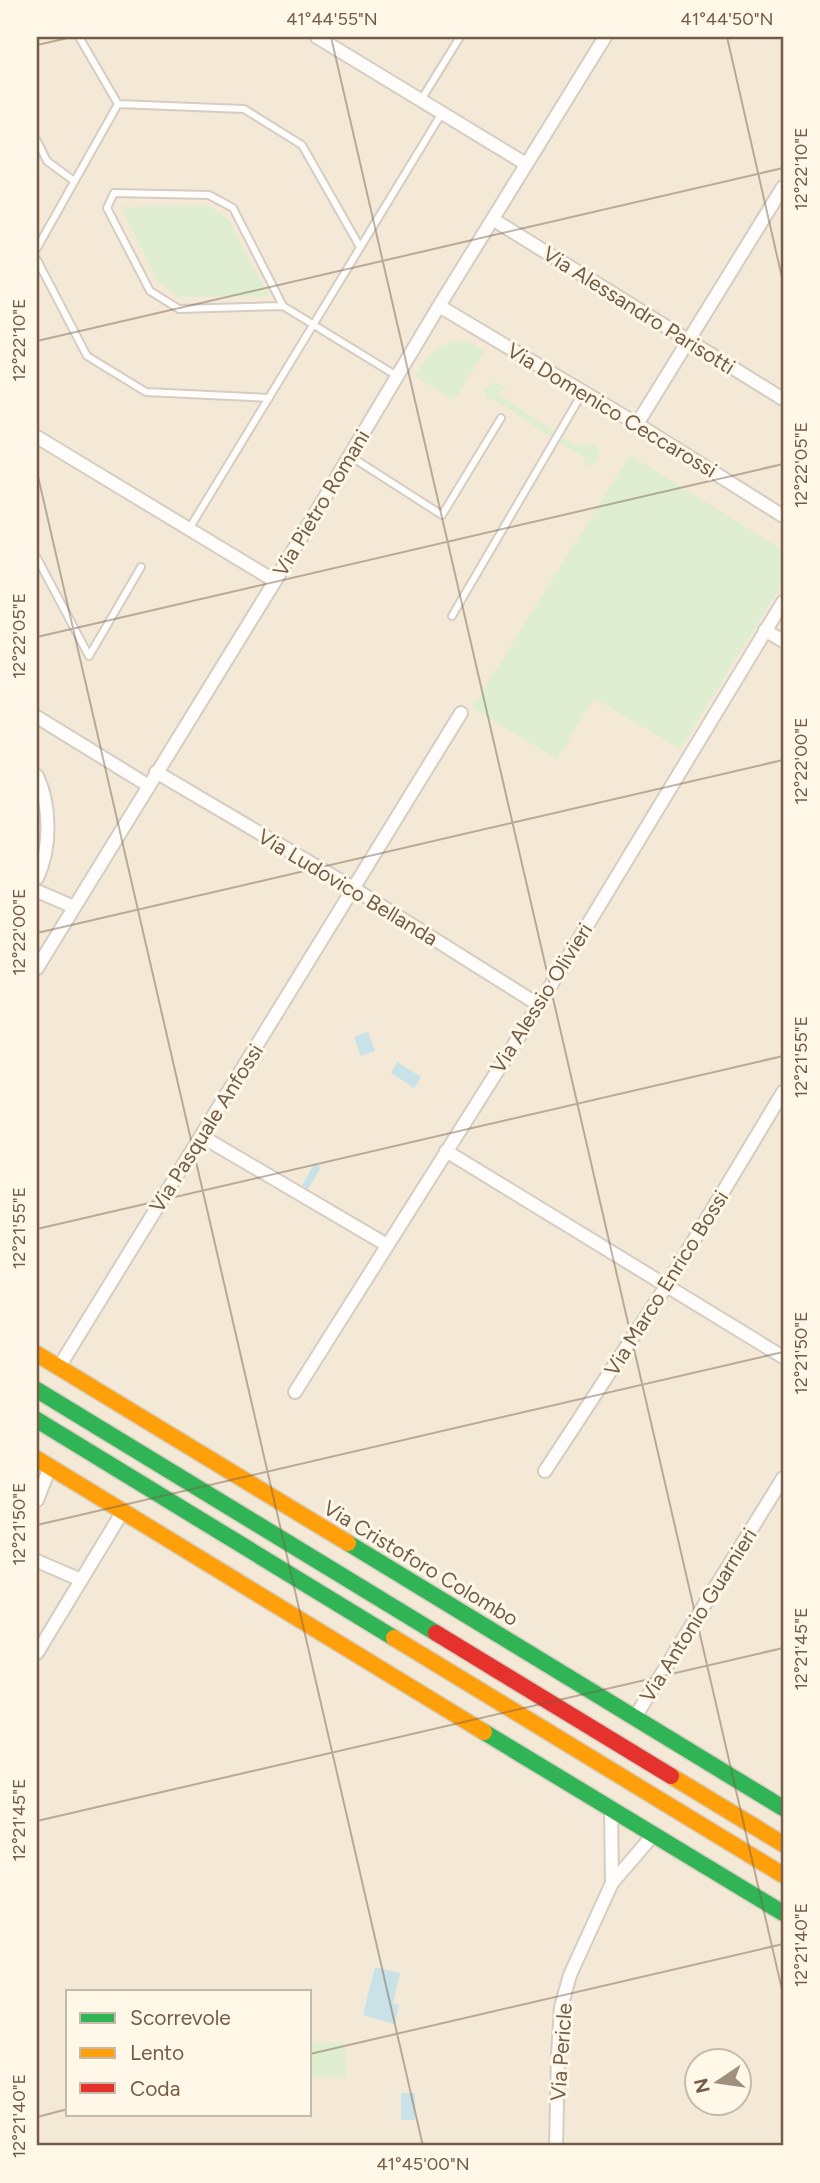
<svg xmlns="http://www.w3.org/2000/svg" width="820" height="2183" font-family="Figtree,sans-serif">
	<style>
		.residential { fill: #f3e9d6; fill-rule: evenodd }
		.green { fill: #dfeed1 }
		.water { fill: #c8e2e7 }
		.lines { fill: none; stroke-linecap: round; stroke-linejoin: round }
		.lane-casing { stroke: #d6cdc2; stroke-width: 10 }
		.street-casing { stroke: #d6cdc2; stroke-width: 16 }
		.fast-casing { stroke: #d7cfc3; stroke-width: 19 }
		.slow-casing { stroke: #d7cfc3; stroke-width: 19 }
		.jam-casing { stroke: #d7cfc3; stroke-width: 19 }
		.lane { stroke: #fefdfb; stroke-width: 6 }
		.street { stroke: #fefdfb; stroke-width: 12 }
		.fast { stroke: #30b455; stroke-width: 16 }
		.slow { stroke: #ff9f0a; stroke-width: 16 }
		.jam { stroke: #e5322d; stroke-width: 16 }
		.ticks { fill: none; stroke: #755c47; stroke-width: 2; stroke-opacity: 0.45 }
		.labels { text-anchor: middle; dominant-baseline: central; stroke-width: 6; stroke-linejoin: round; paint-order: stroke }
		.street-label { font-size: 21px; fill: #755c47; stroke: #fff8e8 }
		.neatline { fill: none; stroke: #755c47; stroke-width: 2.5 }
		.ticks-label { font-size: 18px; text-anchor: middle; fill: #755c47 }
	</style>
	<rect width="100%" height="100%" fill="#f7f2e6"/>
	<!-- residential -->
	<path class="residential" d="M37,37H783V2146H37ZM68,1992H310V2115H68ZM698,2060H740V2102H698Z"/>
	<!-- green -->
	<path class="green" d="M208,205L228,219L269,296L177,297L157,280L121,207Z
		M460,340L472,343L485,351L454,401L415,376C427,356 436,344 460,340Z
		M495,382L508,389L496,393L577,446L595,444L600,451L597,462L587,466L583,464L586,459L491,398L488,402L485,389Z
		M630,455L783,550V583L680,749L594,698L557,759L472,708Z
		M345,2042L346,2077L310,2078V2043Z"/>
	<!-- water -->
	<path class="water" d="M368,1032L375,1051L361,1056L354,1037Z
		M397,1062L421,1077L414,1088L391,1073Z
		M315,1163L321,1167L308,1189L302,1185Z
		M375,1967L400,1973L393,2003L399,2005L395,2024L363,2015Z
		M401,2093H415V2120H401Z"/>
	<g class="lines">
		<defs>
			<path id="lane" d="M79,37L118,104
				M421,100L460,37
				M37,141L47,161L74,181
				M37,248L118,104L244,109L302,145L360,247
				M37,260L87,356L146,392L269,398
				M283,306L179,309L150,291L107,208L114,193L209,195L233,208L283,306L397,376
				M350,456L442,515L501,418
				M189,529L442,113
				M37,558L89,656L141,567
				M452,616L583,392"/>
			<path id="street" d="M317,37L526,164
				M494,220L783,399
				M439,306L637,424L783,516
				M637,424L783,187
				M37,437L275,581
				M765,630L783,641
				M37,717L149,786
				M156,772L353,888L539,1005
				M37,776C51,805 51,849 37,878
				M37,891L74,907
				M37,968L275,581L439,306L605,37
				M201,1136L387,1245
				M446,1151L783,1357
				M59,1367L461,713
				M295,1392L539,1005L783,602
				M545,1471L667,1285L783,1092
				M37,1500L50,1467
				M37,1561L81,1580
				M37,1653L123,1511
				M635,1717L783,1478
				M611,1810L612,1883
				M556,2146L558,2055L561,2007L570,1975L612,1883L654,1834"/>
			<path id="fast" d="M37,1390L436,1633
				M37,1420L394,1638
				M348,1543L783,1808
				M484,1732L783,1913"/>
			<path id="slow" d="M37,1354L348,1543
				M37,1459L484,1732
				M394,1638L783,1875
				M671,1776L783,1844"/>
			<path id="jam" d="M436,1633L671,1776"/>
		</defs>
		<!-- lane casing -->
		<use href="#lane" class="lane-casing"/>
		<!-- street casing -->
		<use href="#street" class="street-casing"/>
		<!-- fast casing -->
		<use href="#fast" class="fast-casing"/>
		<!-- slow casing -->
		<use href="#slow" class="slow-casing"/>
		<!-- jam casing -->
		<use href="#jam" class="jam-casing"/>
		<!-- lane -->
		<use href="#lane" class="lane"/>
		<!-- street -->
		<use href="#street" class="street"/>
		<!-- fast -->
		<use href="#fast" class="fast"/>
		<!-- slow -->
		<use href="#slow" class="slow"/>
		<!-- jam -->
		<use href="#jam" class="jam"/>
	</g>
	<!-- ticks -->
	<path class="ticks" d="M331,37L783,1994M727,37L783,282M37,45L72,37M37,341L783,168M37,472L423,2146M37,637L783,464M37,933L783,760M37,1229L783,1056M37,1525L783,1352M37,1821L783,1648M310,2054L783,1944M37,2117L68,2109"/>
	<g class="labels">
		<!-- street labels -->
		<g class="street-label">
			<text transform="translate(639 310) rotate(32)">Via Alessandro Parisotti</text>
			<text transform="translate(612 410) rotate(31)">Via Domenico Ceccarossi</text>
			<text transform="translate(321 503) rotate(-59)">Via Pietro Romani</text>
			<text transform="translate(348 887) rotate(31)">Via Ludovico Bellanda</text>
			<text transform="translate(541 998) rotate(-58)">Via Alessio Olivieri</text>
			<text transform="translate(206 1128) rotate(-58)">Via Pasquale Anfossi</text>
			<text transform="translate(666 1283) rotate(-58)">Via Marco Enrico Bossi</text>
			<text transform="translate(421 1563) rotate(31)">Via Cristoforo Colombo</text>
			<text transform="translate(698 1615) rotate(-58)">Via Antonio Guarnieri</text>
			<text transform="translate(561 2052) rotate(-86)">Via Pericle</text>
		</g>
	</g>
	<!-- border -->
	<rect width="820" height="2183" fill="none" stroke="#fff8e8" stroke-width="77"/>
	<!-- legend -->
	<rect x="66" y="1990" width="245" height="126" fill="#fff8e8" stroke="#c8baa8" stroke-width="2"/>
	<rect x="80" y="2013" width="35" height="10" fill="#30b455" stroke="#c8baa8" stroke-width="2"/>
	<text x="130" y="2025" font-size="21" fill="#755c47">Scorrevole</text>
	<rect x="80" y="2048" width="35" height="10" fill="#ff9f0a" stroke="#c8baa8" stroke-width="2"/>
	<text x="130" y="2060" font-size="21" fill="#755c47">Lento</text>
	<rect x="80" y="2083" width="35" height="10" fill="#e5322d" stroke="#c8baa8" stroke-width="2"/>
	<text x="130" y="2096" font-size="21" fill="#755c47">Coda</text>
	<!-- north arrow -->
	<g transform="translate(718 2082) rotate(257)"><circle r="33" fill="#fff8e8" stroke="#c8baa8" stroke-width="2"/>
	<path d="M0-5L12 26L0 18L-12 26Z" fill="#a2907f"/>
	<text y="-10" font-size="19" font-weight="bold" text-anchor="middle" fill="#755c47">N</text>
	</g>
	<rect x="38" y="38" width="744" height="2106" class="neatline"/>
	<g class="ticks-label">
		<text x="332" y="25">41°44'55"N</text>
		<text x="727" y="25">41°44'50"N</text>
		<text transform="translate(801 169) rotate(-90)" y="6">12°22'10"E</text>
		<text transform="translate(19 340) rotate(-90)" y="6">12°22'10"E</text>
		<text transform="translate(801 465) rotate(-90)" y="6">12°22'05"E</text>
		<text transform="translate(19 636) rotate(-90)" y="6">12°22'05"E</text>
		<text transform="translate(801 761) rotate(-90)" y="6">12°22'00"E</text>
		<text transform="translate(19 932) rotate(-90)" y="6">12°22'00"E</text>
		<text transform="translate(801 1057) rotate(-90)" y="6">12°21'55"E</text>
		<text transform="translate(19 1228) rotate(-90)" y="6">12°21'55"E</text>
		<text transform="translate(801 1353) rotate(-90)" y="6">12°21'50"E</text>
		<text transform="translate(19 1524) rotate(-90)" y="6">12°21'50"E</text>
		<text transform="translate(801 1649) rotate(-90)" y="6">12°21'45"E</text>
		<text transform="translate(19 1820) rotate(-90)" y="6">12°21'45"E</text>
		<text transform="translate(801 1945) rotate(-90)" y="6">12°21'40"E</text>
		<text transform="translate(19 2116) rotate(-90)" y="6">12°21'40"E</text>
		<text x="423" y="2170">41°45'00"N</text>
	</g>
</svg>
